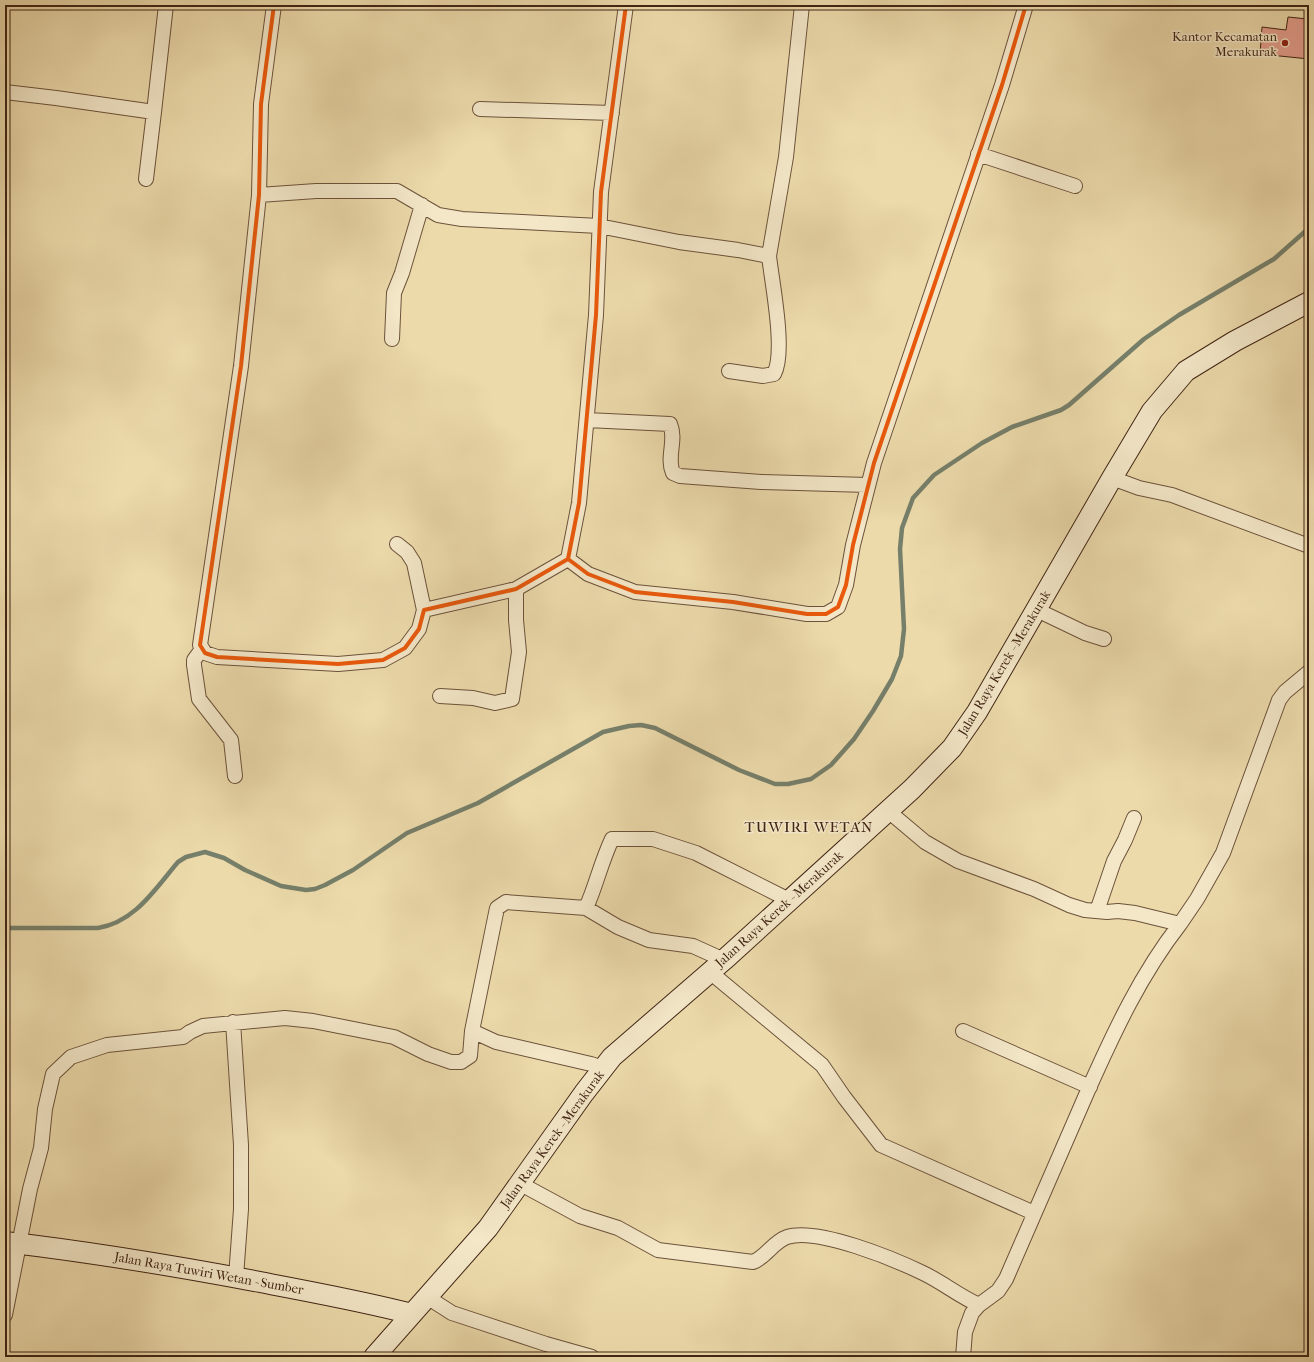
<svg xmlns="http://www.w3.org/2000/svg" width="1314" height="1362" font-family="'IM FELL French Canon',serif">
	<style>
		.lines { fill: none; stroke-linecap: round; stroke-linejoin: round }
		.stream { stroke: #767f6a; stroke-width: 4.5 }
		.building { fill: #e49f8e; stroke: #412514 }
		.street-casing { stroke: #6c523a; stroke-width: 16 }
		.secondary-casing { stroke: #412514; stroke-width: 22 }
		.street { stroke: #f3e7c8; stroke-width: 14 }
		.secondary { stroke: #f3e7c8; stroke-width: 20 }
		.cycleway-casing { stroke: #f3e7c8; stroke-width: 6 }
		.cycleway { stroke: #e8590c; stroke-width: 4 }
		.poi-dot { fill: #8f2418; stroke: #f3e7c8; stroke-width: 1.5 }
		.labels { text-anchor: middle; dominant-baseline: central; stroke-width: 3; stroke-linejoin: round; paint-order: stroke }
		.poi-label { font-size: 13px; fill: #412514; stroke: #f3e7c8; text-anchor: end }
		.street-label { font-size: 13px; fill: #412514; stroke: #f3e7c8 }
		.quarter-label { font-size: 15px; letter-spacing: 1px; fill: #412514; stroke: #f3e7c8 }
	</style>
	<rect width="100%" height="100%" fill="#ecdaab"/>
	<filter id="stains"><feTurbulence type="fractalNoise" baseFrequency=".005" numOctaves="4"/><feColorMatrix values="0 0 0 0 .2 0 0 0 0 .09 0 0 0 0 .02 0 0 0 .5 -.17"/></filter>
	<radialGradient id="worn" r=".72"><stop offset=".6" stop-color="#630" stop-opacity="0"/><stop offset="1" stop-color="#630" stop-opacity=".3"/></radialGradient>
	<g class="lines">
		<!-- stream -->
		<path class="stream" d="M5,928H98C135,922 155,889 178,862L186,857L205,852L224,858L245,870L281,886L306,890L315,889L325,885L353,870L407,833L478,803L603,732L629,726L641,725L655,728L739,770L775,784H788L811,779L831,765L854,739L873,711L892,679L901,656L904,629L900,549L902,528L913,498L934,475L982,443L1012,427L1061,410L1069,405L1144,339L1179,315L1274,259L1309,228"/>
	</g>
	<!-- building -->
	<path class="building" d="M1288,17L1308,19L1307,32H1309V59L1260,54L1262,27L1286,30Z"/>
	<g class="lines">
		<defs>
			<path id="street" d="M274,5L261,104L259,195L241,366L200,645L205,653L217,657L338,664L383,660L405,648L419,629L424,610L516,589L568,559L579,503L596,315L601,192L626,5
				M5,92L56,98L154,112L166,5
				M480,109L612,113
				M978,154L1075,186
				M146,179L154,112
				M259,195L316,191H397L438,215L462,219L599,226L679,242L738,250L769,256L786,157L802,5
				M392,339L394,293L402,273L422,205
				M729,371L763,376L774,374C786,352 772,283 769,256
				M587,420L670,424C677,440 666,457 673,473L680,476L761,482L868,485
				M1112,478L1139,488L1172,495L1309,546
				M397,544L407,552L414,563L424,610
				M568,559L588,574L635,592L733,602L807,614H826L838,607L846,585L853,545L874,463L1002,85L1026,5
				M1037,610L1085,633L1104,639
				M202,649L194,660V665L199,699L231,740L235,776
				M440,696L473,698L495,703L512,699L519,652L516,620V589
				M887,810L925,842L958,861L1034,889L1069,905L1085,910L1107,912L1118,911L1135,913L1180,924L1197,899L1223,853L1279,700L1285,692L1309,672
				M586,908C596,886 601,862 612,839H653L696,853L789,900
				M1097,911L1114,861L1125,840L1134,818
				M710,972L822,1065L844,1097L881,1145L1034,1213
				M233,1022L241,1145V1209L236,1277
				M472,1031L497,908L506,902L586,908L618,927L649,940L693,946L724,960
				M963,1031L1090,1087
				M519,1183L580,1216L618,1228L658,1250L753,1262C766,1257 773,1242 787,1237C817,1227 894,1259 923,1273C942,1282 959,1296 979,1305
				M427,1297L452,1313L546,1344L592,1357
				M5,1315L30,1189L41,1148L45,1109L53,1074L71,1057L107,1045L183,1037L190,1032L203,1026L285,1018L313,1021L394,1037L428,1054L451,1062H461L470,1056L472,1031L496,1042L591,1064L603,1068
				M963,1357L965,1332L972,1313L979,1305L998,1291L1006,1279C1034,1215 1061,1151 1089,1088C1115,1030 1141,974 1180,924"/>
			<path id="secondary" d="M5,1242C91,1252 175,1266 260,1282C311,1292 362,1301 412,1314
				M374,1357L488,1228L584,1093L612,1057L724,960L912,789L952,748L977,712L1112,478L1152,411L1186,371L1235,341L1309,302"/>
		</defs>
		<!-- street casing -->
		<use href="#street" class="street-casing"/>
		<!-- secondary casing -->
		<use href="#secondary" class="secondary-casing"/>
		<!-- street -->
		<use href="#street" class="street"/>
		<!-- secondary -->
		<use href="#secondary" class="secondary"/>
		<defs>
			<path id="cycleway" d="M274,5L261,104L259,195L241,366L200,645L205,653L217,657L338,664L383,660L405,648L419,629L424,610L516,589L568,559L579,503L596,315L601,192L626,5
				M568,559L588,574L635,592L733,602L807,614H826L838,607L846,585L853,545L874,463L1002,85L1026,5"/>
		</defs>
		<!-- cycleway casing -->
		<use href="#cycleway" class="cycleway-casing"/>
		<!-- cycleway -->
		<use href="#cycleway" class="cycleway"/>
	</g>
	<!-- markers -->
	<circle class="poi-dot" cx="1285" cy="43" r="4"/>
	<g class="labels">
		<!-- poi labels -->
		<g class="poi-label">
			<text x="1277" y="36">Kantor Kecamatan<tspan x="1277" dy="15">Merakurak</tspan></text>
		</g>
		<!-- street labels -->
		<g class="street-label">
			<text transform="translate(1004 663) rotate(-59)">Jalan Raya Kerek - Merakurak</text>
			<text transform="translate(779 909) rotate(-42)">Jalan Raya Kerek - Merakurak</text>
			<text transform="translate(552 1139) rotate(-54)">Jalan Raya Kerek - Merakurak</text>
			<text transform="translate(209 1273) rotate(10)">Jalan Raya Tuwiri Wetan - Sumber</text>
		</g>
		<!-- quarter labels -->
		<g class="quarter-label">
			<text x="809" y="827">TUWIRI WETAN</text>
		</g>
	</g>
	<!-- margin -->
	<rect width="1314" height="1362" fill="none" stroke="#ecdaab" stroke-width="20"/>
	<rect x="6" y="6" width="1302" height="1350" fill="none" stroke="#412514" stroke-width="2"/>
	<rect x="10" y="10" width="1294" height="1342" fill="none" stroke="#412514"/>
	<rect width="100%" height="100%" filter="url(#stains)"/>
	<rect width="100%" height="100%" fill="url(#worn)"/>
</svg>
